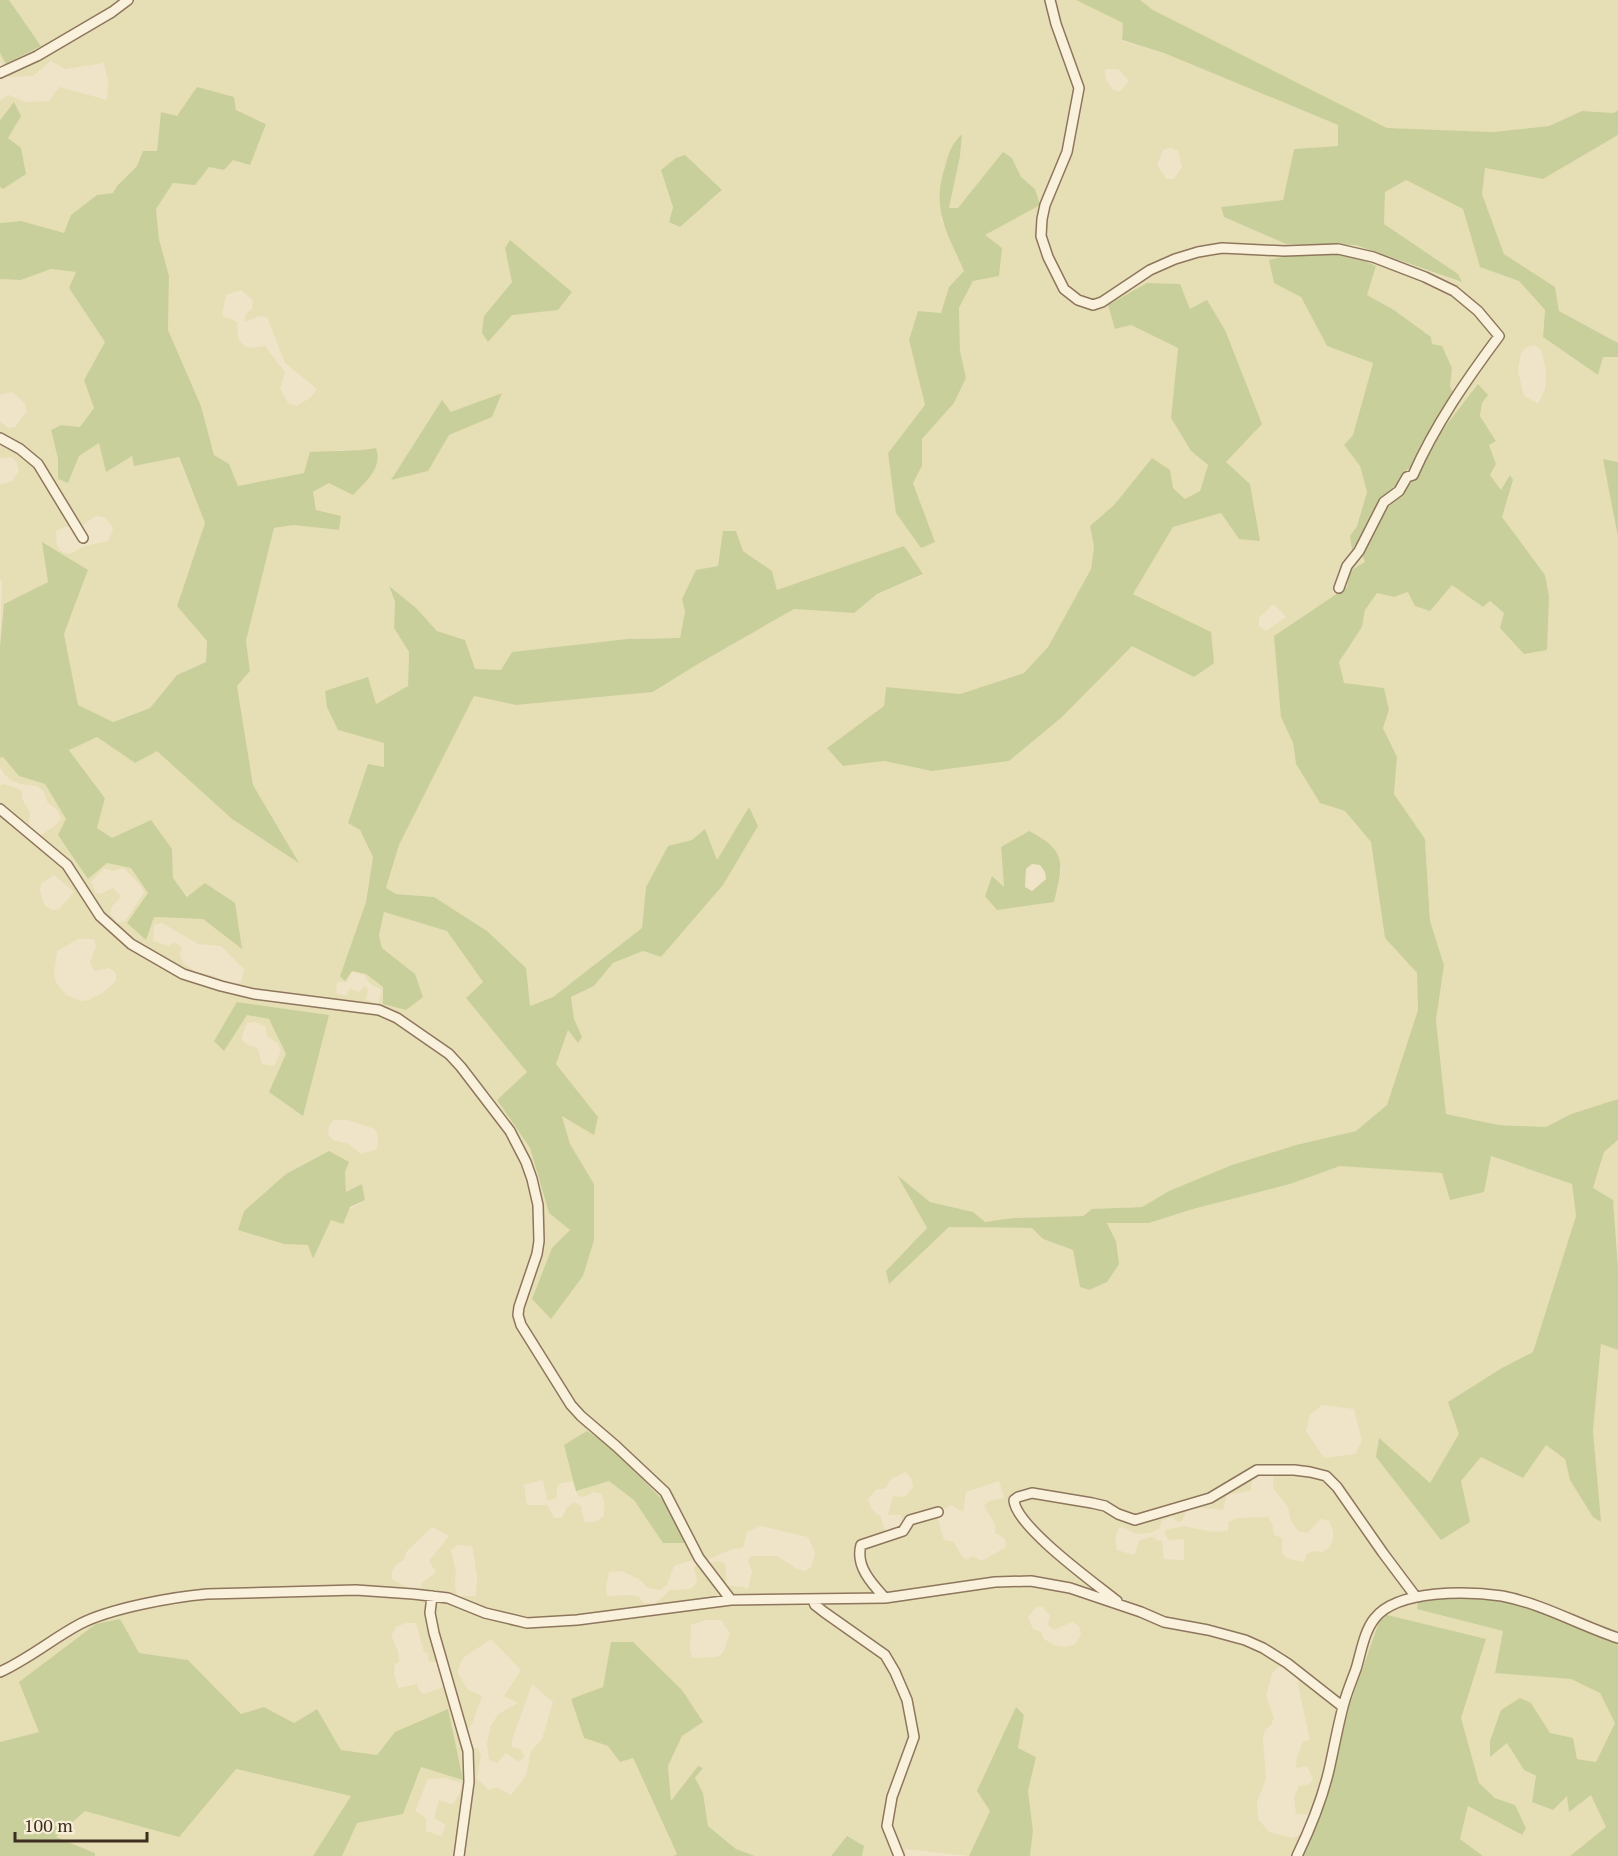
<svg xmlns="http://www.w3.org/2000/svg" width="1618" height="1856" font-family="'PT Serif',serif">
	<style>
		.farmland { fill: #e6deb5; fill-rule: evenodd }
		.green { fill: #c9cf9b; fill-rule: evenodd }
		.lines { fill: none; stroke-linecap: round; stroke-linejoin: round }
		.minor-casing { stroke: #8d765c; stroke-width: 12 }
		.minor { stroke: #faf1dc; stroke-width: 9 }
	</style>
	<rect width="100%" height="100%" fill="#f0e4c8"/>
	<!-- farmland -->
	<path class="farmland" d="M9,0H1076L1123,23L1122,41L1164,53L1338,125V146L1294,149L1283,200L1222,207L1224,217L1286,244H1356L1461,282L1457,274L1384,224L1385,192L1406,180L1463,209L1480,266L1519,281L1545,310L1543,337L1598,375L1603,357H1618V462L1604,459L1618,537V1099L1571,1114L1546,1127L1499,1125L1446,1114L1436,1020L1444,965L1430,921L1425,839L1394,794L1397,757L1383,728L1389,710L1343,683L1339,662L1362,627L1365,610L1377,593L1394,597L1408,592L1452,584L1483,607L1489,601L1504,613L1549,596L1545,575L1502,517L1513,480L1501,491L1490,475L1496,464L1489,445L1496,440L1480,416L1482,403L1478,385L1366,562L1347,587L1332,599L1281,717L1293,743L1296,764L1320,803L1345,811L1371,842L1385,938L1417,973L1418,1010L1387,1105L1356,1131L1296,1145L1169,1191L1142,1207L1092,1209L1083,1216L1013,1218L985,1223L972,1212L930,1202L898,1177L927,1228L886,1271L889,1283L949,1227L1032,1228L1043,1239L1073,1250L1080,1287L1116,1241L1107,1223H1149L1193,1209L1290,1184L1340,1165L1443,1173L1450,1199L1490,1156L1573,1184L1576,1216L1533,1352L1502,1368L1430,1484L1441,1540L1461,1481L1481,1457L1546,1445L1565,1459L1571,1480L1600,1521L1593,1431L1601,1344L1618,1350V1641L1586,1632L1537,1610L1417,1608L1503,1631L1495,1672L1571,1679L1600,1693L1616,1723L1596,1762L1577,1759L1550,1733L1531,1703L1491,1756L1507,1743L1524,1770L1568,1795L1569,1811L1591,1794L1606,1827L1570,1856H1483L1460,1839L1468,1806L1521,1835L1526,1828L1515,1805L1495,1798L1479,1783L1460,1718L1486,1639L1379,1622L1350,1704L1323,1809L1301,1856H1030L1033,1831L1028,1791L1036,1757L1018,1748L1024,1715L990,1811L969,1856L905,1849L906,1856H862L863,1846L847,1837L831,1856H755L736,1849L708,1826L703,1793L695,1778L702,1769L698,1767L671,1802L668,1766L682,1736V1690L633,1642H611L603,1687L571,1700L584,1738L608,1746L620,1762L632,1757L677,1854L674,1856H342L356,1823L403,1814L421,1767L463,1779L395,1732L377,1755L341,1750L317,1709L294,1723L264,1707L241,1714L188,1660L139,1653L40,1732L0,1742V785L4,784L19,789L22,792V799L30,812L29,824L37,834L41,835L57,824L61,818L57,810L48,803L43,791L37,786L21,784L12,781L5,775L0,767V758L3,757L19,776L45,784L66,819L87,878L107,863L131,868L148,893L145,940L154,917L203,919L242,949L188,897L173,878L172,849L112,838L97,828L105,797L69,749L97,737L135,763L157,750L232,819L298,862L253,785L237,686L250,671L246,641L274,528L293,525L339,530L316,510L313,492L329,483L375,448L362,450H338L304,473L238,486L229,464L214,455L201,406L168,330L169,276L159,239L156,209L173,183L209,167L266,123L236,110L177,117L162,112L157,151H143L137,166L117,186L113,193L96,195L64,234L21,221L0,223V187L3,189L7,138L13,103L0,120V100L9,95L25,102L49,101L59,87L107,100L108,80L104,63L65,69L51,61L33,76L9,77L0,61V53L7,63L41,46ZM1106,69H1118L1129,81L1120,91L1113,90L1106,80L1105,73ZM961,135L960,156L949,208H958L1012,158L1021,177L1035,189L985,235L973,281L959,309L960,351L966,378L954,403L922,439V466L913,483L935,542L921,547L888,453L925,405L909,340L918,311L941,313L949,287L964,271L941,219ZM1171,148L1178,151L1182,167L1174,179H1166L1157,165L1163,150ZM722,191L680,227L669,222L673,207ZM1357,257L1376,266L1367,295L1394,310L1431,337L1432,344L1452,368L1450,387L1416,463L1404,472L1398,489L1371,521L1350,536L1357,526L1367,492L1360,466L1344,445L1353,435L1373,362L1327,346L1301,297ZM512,282L558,310L484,316ZM241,290L253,300L252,309L246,314L244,322L260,316L267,317L285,363L317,389L310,398L296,406L288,403L280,388L285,372L265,346L249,348L242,344L238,338L237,322L222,316L226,295ZM1190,309L1226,462L1239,539L1221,513L1173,527L1133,594L1211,632L1194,677L1132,645L1062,717L1009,761L932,771L884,761L843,766L827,748L884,706L886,687L960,694L1024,673L1048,647L1091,569L1094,547L1090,526L1114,505L1152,458L1173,488L1185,499L1200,491L1208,465L1191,451L1171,418L1178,348L1131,325ZM1534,345L1541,350L1546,370L1545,389L1538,404L1524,396L1518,371L1521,353L1527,347ZM501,393L492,417L449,435L442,401L451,413ZM736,531L743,551L772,571L777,590L923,575L877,594L853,613L794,609L698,664L654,692L516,705L474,696L399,845L386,889L396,894L434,897L530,1006L553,997L642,928L646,887L668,846L692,840L717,861L723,885L661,957L643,951L613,963L594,986L571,997L574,1019L582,1037L568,1029L556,1064L598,1117L562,1115L570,1144L594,1184L583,1276L569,1293L552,1249L570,1230L549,1213L530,1148L497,1100L527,1072L467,999L483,982L447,931L384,912L379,935L382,948L414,974L383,987L366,974L352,971L340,976L366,902L373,857L360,830L384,767V743L338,730L376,704L408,686L409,652L394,628L395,602L389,587L416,608L437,631L465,640L474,669L502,670L512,652L627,639L680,638L685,610L718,566ZM1275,605L1286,617L1266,631L1259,626V618L1271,606ZM1029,831L1062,868L1054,901L985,896L992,876L1004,888L1001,847ZM104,868L112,871L124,868L141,886L144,893L125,921L117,923L110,913L112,906L120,898L119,894L113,888L100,894L96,893L91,882ZM54,875L74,892L59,909L52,910L45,906L40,891L41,884ZM162,923L198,944L221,946L244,969L241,982L234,984L226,983L212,975L196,972L183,963L180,955L182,947L175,942L168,946L153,941L154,925ZM78,939H94L96,947L90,962L94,971L109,968L116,973V981L104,992L89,1000L81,1001L66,995L56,982L54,974L57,951ZM352,972L364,975L370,984L382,990L378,1004L366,1000L368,990L365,986L359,992L350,988L346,996L336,993L337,982H347ZM237,1002L329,1015L286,1054L269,1019L247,1015L224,1051ZM255,1022L266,1027L267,1036L278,1044L281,1051L274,1066L262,1064L257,1047L249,1046L242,1040V1036L247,1023ZM334,1120H347L375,1129L378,1137L377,1149L361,1154L349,1144L333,1140L328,1134L329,1126ZM345,1172L346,1193L362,1184L365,1200L331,1220L313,1259L308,1245L284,1244L239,1229L244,1211ZM1322,1405L1354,1409L1362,1441L1355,1454L1324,1458L1306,1431L1310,1415ZM905,1472L911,1478L913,1487L905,1497L893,1496L888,1515H901L903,1529L897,1532H885L881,1517L872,1510L868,1499L877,1489H885L891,1479ZM1274,1472L1273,1488L1288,1507L1291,1521L1298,1531L1307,1533L1321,1519L1329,1521L1333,1531V1540L1329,1548L1322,1552L1314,1551L1307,1554L1304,1562L1288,1559L1282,1553V1538L1274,1535L1272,1523L1268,1517L1237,1518L1229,1522L1228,1531L1213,1532L1183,1526L1167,1530L1164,1533L1169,1540L1184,1539V1560L1164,1559L1162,1540L1158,1541L1152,1537L1140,1540L1134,1555L1117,1550L1115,1540L1118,1529L1122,1527L1137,1534L1150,1533L1160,1528L1161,1521L1168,1518L1172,1517L1178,1522L1182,1521L1187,1510L1194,1507L1223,1510L1227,1495L1251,1491L1252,1475ZM543,1480L547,1500L556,1499L558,1484L572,1481L578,1496L584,1497L594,1492L601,1494L604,1502V1516L595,1522H584L581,1506L574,1502L567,1507L562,1518H554L547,1505H527L524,1485ZM999,1481L1004,1498L990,1501L984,1505L995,1525V1533L1005,1539L1006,1547L982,1561L973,1556L966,1560L961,1555L954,1542L944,1540L937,1515L945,1508L952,1505L963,1512L966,1492ZM761,1526L808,1537L815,1553L812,1566L805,1571L797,1569L777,1556H751L748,1560L752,1572L748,1588L727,1585L725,1563L717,1561L697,1565L694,1568L697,1580L695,1585L690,1589L670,1590L655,1604L644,1603L639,1597L631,1595L607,1596L606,1588L609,1572L621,1571L639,1579L648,1588L660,1590L667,1585L674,1566L693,1560L703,1562L732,1549L743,1548L747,1532ZM432,1527L449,1536L429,1561L436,1572L422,1583L419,1591H413L392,1579V1571L397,1564L404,1560L406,1552ZM458,1545L472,1546L477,1576L476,1596H457L455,1584L456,1572L451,1550ZM1042,1606L1050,1616L1048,1625L1054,1630L1072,1622L1079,1626L1081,1634L1075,1644L1067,1647L1054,1645L1044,1639L1041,1632L1033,1629L1028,1618L1035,1608ZM706,1620H721L730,1633L723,1653L717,1657L692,1658L690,1650L691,1625ZM407,1623H416L424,1652L428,1653L429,1662H444L446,1686L424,1694L420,1692L417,1684L398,1688L394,1672L395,1664L399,1662L398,1651L391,1636L397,1626ZM491,1639L521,1670L504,1696L518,1703L498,1714L490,1728L487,1744L489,1760L497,1763L506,1753L519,1762L525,1756L520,1749L512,1747V1740L532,1684L553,1702L542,1739L531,1751L526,1776L511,1795L497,1787L489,1790L477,1779L481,1756L478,1749L470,1747L466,1732L473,1722L482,1696L468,1690L457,1672L463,1658ZM1285,1665L1297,1673L1299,1690L1310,1740L1303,1742L1297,1756L1296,1768L1307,1766L1313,1779L1309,1784L1299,1786L1294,1797L1296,1814L1309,1815L1306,1828L1301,1834L1293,1838L1269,1832L1258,1819L1257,1802L1266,1779L1263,1738L1265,1730L1271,1725L1274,1718L1266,1696L1272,1674L1277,1668ZM444,1778L462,1783L460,1793L454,1803L450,1804L439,1800L434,1818L446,1825L441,1836L426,1831V1818L415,1811L428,1779Z
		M1140,0H1618V110L1614,113L1582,111L1549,126L1492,132L1387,128L1153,10Z
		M1618,135V343L1559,311L1555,287L1504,254L1482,194L1484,168L1543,179Z
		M51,269L77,272L69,288L105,342L84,380L94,408L80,427L61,425L51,430L58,459V479L68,483L79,456L99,443L133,455L134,466L178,457L205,523L177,605L207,641L206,662L177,675L150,708L112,722L78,705L64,634L88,571L43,543L48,582L4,604L0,646L2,580H0V485L12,481L19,471L17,463L12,457L0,458V421L8,428L15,427L27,411L25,403L12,392L0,395V279L21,280ZM96,516L104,517L110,523L113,530L108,541L84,546L70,554L62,552L57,546L56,531L64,527H79Z
		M1618,1140V1267L1613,1201L1593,1189L1604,1152Z
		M235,1769L352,1796L313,1856H95V1853L56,1837L85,1811L179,1836Z"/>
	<!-- green -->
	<path class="green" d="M0,0H9L41,46L6,64L0,53Z
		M1076,0H1140L1153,10L1387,128L1493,132L1549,126L1582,111L1614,113L1618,110V135L1543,179L1485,168L1482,194L1504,254L1555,287L1559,311L1618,343V357H1603L1598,375L1543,337L1545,310L1519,281L1480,267L1463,209L1406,180L1385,192L1384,224L1458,274L1462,282L1356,245L1286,244L1224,217L1221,207L1283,200L1294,149L1338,146V125L1164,53L1122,40L1123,23Z
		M197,87L234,97L236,110L266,124L250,165L233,160L224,170L209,167L195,185L173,183L156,209L159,239L169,276L168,330L201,406L214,455L229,464L238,486L304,473L310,452L362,450L376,448C383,468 366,481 353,495L329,483L313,492L316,510L341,516L339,530L293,525L274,528L246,641L250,671L237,686L253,785L299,863L232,819L157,751L135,763L97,737L69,750L105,798L97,828L112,838L151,820L172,849L173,878L187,897L205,883L235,903L242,949L203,919L154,917L146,940L127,923L148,893L131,868L107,863L88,879L58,835L66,819L45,784L19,776L3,757L0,758V646L4,604L48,582L42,542L88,570L64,634L78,705L113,722L150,708L177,675L206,662L207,641L177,606L205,523L179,457L134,466L132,456L106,472L99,443L79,456L68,483L58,479V459L51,430L61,425L80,427L94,408L84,380L105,342L69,288L76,272L51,269L21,280L0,279V223L21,221L64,233L71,215L97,195L113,193L117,186L137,166L143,151H157L161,112L177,116Z
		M14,102L21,116L8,138L21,148L26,174L3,189L0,187V120Z
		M962,134L960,156L949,208H958L1003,152L1012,158L1021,177L1035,189L1040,205L985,235L1002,248L999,276L973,281L959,308L960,351L966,378L954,403L922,439V466L913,483L935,542L921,548L896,513L888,453L925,405L909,340L918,311L941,313L949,287L964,271C947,232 931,210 945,167C949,152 951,145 962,134Z
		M685,155L722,190L680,227L669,222L673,207L661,170L676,158Z
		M510,240L572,292L558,310L512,315L488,342L482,333L484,316L512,282L505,248Z
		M1326,253L1357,257L1376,266L1367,295L1394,310L1431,337L1432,344L1442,346L1452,368L1450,387L1455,395L1416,463L1404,472L1398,489L1371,520L1352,550L1350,536L1357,526L1367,492L1360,466L1344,445L1353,435L1373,363L1327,346L1301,297L1274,283L1269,260L1290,255Z
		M1147,283L1180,284L1190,309L1207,300L1225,330L1262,424L1226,462L1250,484L1260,541L1239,539L1221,513L1173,527L1133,594L1211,632L1214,663L1194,677L1132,646L1062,717L1009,761L932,771L884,761L843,766L827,748L884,706L886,687L960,694L1024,673L1048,647L1091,569L1094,547L1090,526L1114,505L1152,458L1170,470L1173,488L1185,499L1200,491L1208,465L1191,451L1171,418L1178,348L1131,325L1115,329L1108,305Z
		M1478,384L1488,395L1482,403L1480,416L1496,441L1489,445L1496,464L1490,475L1501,490L1510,475L1513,480L1502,517L1545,575L1549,596L1547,650L1524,654L1500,628L1504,613L1490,601L1483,607L1452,585L1430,611L1415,606L1408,592L1394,597L1377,593L1365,610L1362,627L1339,662L1344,683L1384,688L1389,710L1383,728L1397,757L1394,794L1425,839L1430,921L1444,965L1436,1020L1446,1114L1499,1125L1546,1127L1571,1114L1618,1099V1140L1604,1152L1593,1188L1613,1200L1618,1267V1350L1601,1344L1593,1431L1601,1522L1593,1517L1570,1480L1565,1459L1546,1445L1523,1478L1481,1457L1461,1481L1470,1522L1441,1540L1376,1457L1379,1438L1430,1483L1459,1434L1448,1402L1502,1368L1533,1352L1576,1216L1572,1184L1491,1156L1484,1192L1450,1200L1442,1173L1340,1166L1290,1184L1193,1209L1149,1223H1107L1116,1241L1119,1264L1107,1282L1089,1290L1080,1287L1073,1250L1043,1239L1032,1228L949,1227L889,1284L886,1271L927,1228L897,1175L930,1202L973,1212L985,1222L1013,1218L1083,1216L1092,1209L1142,1207L1169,1191L1232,1165L1296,1145L1356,1131L1387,1105L1418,1010L1417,973L1385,938L1371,842L1345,811L1320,803L1296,764L1293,743L1281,717L1274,636L1347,587L1350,571L1365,562L1361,553L1386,503Z
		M502,393L492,417L449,435L428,471L391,480L442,400L451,412Z
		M1603,459L1618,462V537Z
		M723,531H736L743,551L772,571L777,590L904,546L923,574L877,594L854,613L794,609L698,664L653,692L516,705L474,696L399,845L386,888L396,894L434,897L487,931L526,968L530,1006L553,997L642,928L646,887L668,846L692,840L705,829L717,860L749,807L758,826L723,885L661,957L643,951L613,963L594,986L571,997L574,1019L582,1037L578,1043L568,1030L556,1064L598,1117L594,1135L562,1116L570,1144L594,1184V1240L583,1276L551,1319L532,1299L552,1248L570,1230L549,1213L530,1148L497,1100L527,1072L466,998L483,982L447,931L384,912L379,935L382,948L415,974L423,997L406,1010L383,1004V987L366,974L352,971L345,981L340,976L366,902L373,857L360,830L348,823L368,764L384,767V743L338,730L327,707L325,691L368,677L376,704L408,686L409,652L394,628L395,602L389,586L416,608L437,631L465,640L475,669L501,670L512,652L627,639L680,638L685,611L682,599L696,570L718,566Z
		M1029,831C1068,851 1063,864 1054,902L997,910L985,896L992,876L1004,887L1001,847ZM1032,864L1040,865L1045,872L1046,879L1032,891L1025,887L1026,869Z
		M237,1002L329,1015L303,1116L269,1092L286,1054L269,1019L247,1015L224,1051L214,1041Z
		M329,1151L349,1162L345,1172L346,1192L362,1184L365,1200L350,1207L343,1224L331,1220L313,1259L308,1245L284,1244L238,1230L244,1211L286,1174Z
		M587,1431L611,1446L668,1506L685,1543H663L634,1500L609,1481L576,1491L564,1445Z
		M1452,1595L1503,1599L1537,1610L1586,1632L1618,1641V1856H1570L1606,1827L1591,1795L1569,1812L1567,1796L1553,1810L1532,1802L1536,1776L1524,1770L1507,1743L1490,1757V1741L1501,1710L1520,1698L1531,1703L1550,1733L1573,1738L1577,1759L1596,1762L1615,1723L1600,1693L1571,1679L1495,1673L1503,1631L1417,1609L1418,1600Z
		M1387,1615L1486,1639L1461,1718L1479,1783L1495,1798L1515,1805L1526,1828L1522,1835L1468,1806L1460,1839L1483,1856H1301L1323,1809L1350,1704L1379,1622Z
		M120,1619L139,1653L188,1660L241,1714L264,1707L294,1723L317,1709L341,1750L377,1755L395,1732L448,1709L463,1780L421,1767L403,1814L357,1823L342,1856H313L351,1796L236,1769L179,1837L85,1811L56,1837L95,1853V1856H0V1742L39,1732L19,1682L96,1624Z
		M611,1642H633L682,1690L703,1722L682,1736L668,1766L671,1801L698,1766L703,1768L695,1778L703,1793L708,1826L736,1849L755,1856H674L677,1854L633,1758L620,1762L608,1746L584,1738L571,1699L603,1687Z
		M1016,1707L1024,1715L1018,1748L1036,1757L1028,1791L1033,1831L1030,1856H969L990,1811L977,1791Z
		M847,1836L864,1846L862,1856H831Z"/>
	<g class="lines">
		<defs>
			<path id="minor" d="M1050,0L1056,24L1079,88L1067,152L1045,205L1042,219L1041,236L1048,257L1064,289L1078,300L1093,305L1102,302L1150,270L1175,259L1198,252L1222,248L1284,251L1338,249L1373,257L1425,277L1454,291L1478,311L1499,336C1467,379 1435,425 1413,475L1407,477L1399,491L1384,502L1359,551L1347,566L1339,588
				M0,73L37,56L112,12L128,0
				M0,438L20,449L38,464L83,538
				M0,809L67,865L100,916L131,944L183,974L221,986L254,994L379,1010L397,1018L449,1054L461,1067L510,1131L526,1162L532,1179L538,1205L539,1241L537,1254L519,1307L518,1315L521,1325L571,1405L581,1416L616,1446L665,1492L699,1558L731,1600
				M432,1596L430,1613L434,1633L468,1751L469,1782L459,1856
				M885,1598C872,1584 855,1566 861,1545L903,1531L910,1520L938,1512
				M813,1600L815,1605L824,1612L885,1655L895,1672L907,1700L914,1737L892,1797L887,1826L899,1856
				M1117,1601C1096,1584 1015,1526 1014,1500L1018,1497L1032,1493L1092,1503L1105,1506L1118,1514L1135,1520L1210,1498L1257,1470H1294L1310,1472L1326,1476L1337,1487L1383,1553L1416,1597
				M0,1672C30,1658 52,1639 80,1624C111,1608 173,1597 207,1594L356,1590L413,1594L448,1598L485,1613L527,1623L577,1620L731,1600L885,1598L995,1582L1031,1581L1070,1588L1141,1612L1164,1622L1208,1630L1245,1640L1263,1648L1287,1663L1343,1707
				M1297,1856C1310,1829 1322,1800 1329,1770C1334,1748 1338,1725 1344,1703C1347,1692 1352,1680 1356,1669C1361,1653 1364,1631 1375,1618C1398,1589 1469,1591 1502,1596C1543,1604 1579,1625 1618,1638"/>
		</defs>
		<!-- minor casing -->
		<use href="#minor" class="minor-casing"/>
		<!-- minor -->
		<use href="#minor" class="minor"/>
	</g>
	<!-- scale -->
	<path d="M15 1832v9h132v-9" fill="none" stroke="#3d2e20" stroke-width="3"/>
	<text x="24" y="1832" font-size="18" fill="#3d2e20" stroke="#f7eed8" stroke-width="4.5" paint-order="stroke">100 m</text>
</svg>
